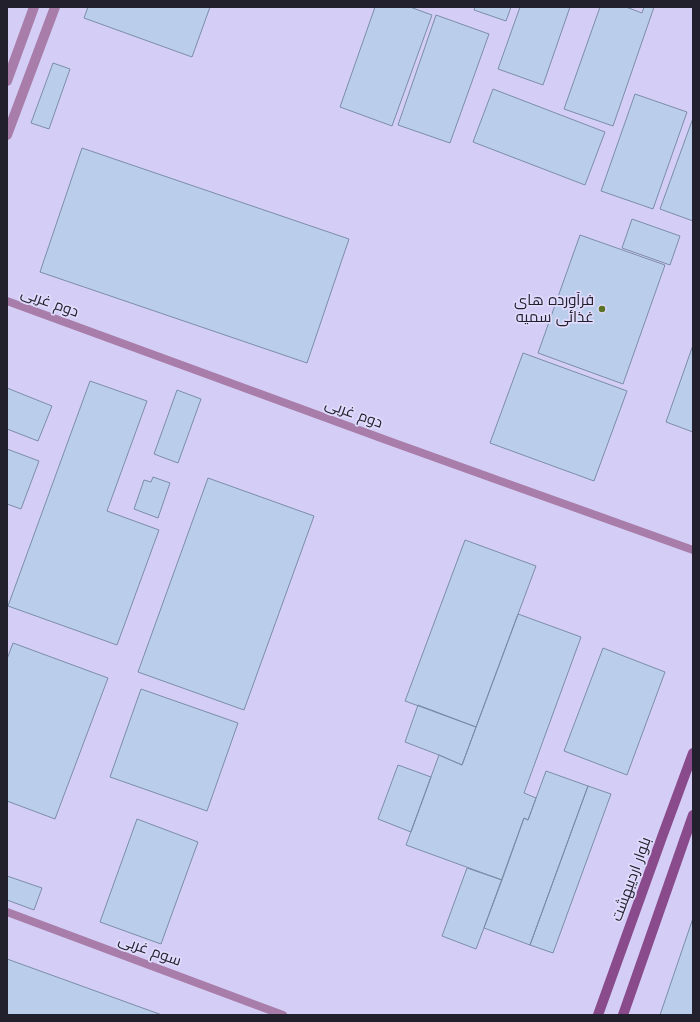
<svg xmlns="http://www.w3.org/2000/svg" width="700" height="1022" font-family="Jost,Cairo,sans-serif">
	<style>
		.built { fill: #d4cef6 }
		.building { fill: #bacdea; stroke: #7b8da8 }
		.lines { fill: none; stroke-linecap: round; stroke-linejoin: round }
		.lane { stroke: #a87da9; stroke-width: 8 }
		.street { stroke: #a87da9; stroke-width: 10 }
		.secondary { stroke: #8a4b8d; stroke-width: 10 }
		.poi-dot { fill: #597224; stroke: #e0dbfd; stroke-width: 1.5 }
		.labels { text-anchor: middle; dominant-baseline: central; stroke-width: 3.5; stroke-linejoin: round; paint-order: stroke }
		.poi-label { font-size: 15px; fill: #22202c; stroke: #e0dbfd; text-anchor: end }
		.street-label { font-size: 15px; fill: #22202c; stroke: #e0dbfd }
	</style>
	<rect width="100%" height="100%" fill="#e0dbfd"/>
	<!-- built -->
	<path class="built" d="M7,7H693V1015H7Z"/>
	<!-- building -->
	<path class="building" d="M88,7H210L192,57L84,18Z
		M375,7H410L432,15L392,126L340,107Z
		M475,7H511L506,21L474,10Z
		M520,7H570L543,85L498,69Z
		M600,7H626L642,13L644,7H654L613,126L564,109Z
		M436,15L489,34L450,143L398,125Z
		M53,63L70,69L49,129L31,123Z
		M493,89L605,132L585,185L473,142Z
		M635,94L687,112L653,209L601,191Z
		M693,118V221L660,209Z
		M82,148L349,239L307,363L40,272Z
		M632,219L680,236L670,265L622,248Z
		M580,235L665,265L623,384L538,353Z
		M693,345V432L666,422Z
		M523,353L627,391L594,481L490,443Z
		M90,381L147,401L107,511L159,530L117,645L8,606Z
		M7,388L52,406L38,441L7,429Z
		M177,390L201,399L178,463L154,454Z
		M7,449L39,461L21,509L7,504Z
		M153,477L170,483L158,518L134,509L144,480L151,482Z
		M208,478L314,516L244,710L138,672Z
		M465,540L536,566L476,727L405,701Z
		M518,614L581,637L524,793L536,798L528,820L524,818L502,880L406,845L439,755L462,765Z
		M13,643L108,678L55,819L7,801V659Z
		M603,648L665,672L627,775L564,751Z
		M141,689L238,723L207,811L110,777Z
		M418,705L476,727L462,765L439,755L405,742Z
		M398,765L431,777L411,832L378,819Z
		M546,771L588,786L530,945L484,928L524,818L528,820Z
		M588,786L611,794L553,953L530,945Z
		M137,819L198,842L161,944L100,922Z
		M467,868L502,880L476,949L442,936Z
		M7,876L42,888L34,910L7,900Z
		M693,918V1015H660Z
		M7,959L162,1015H7Z"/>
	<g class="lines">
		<!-- lane -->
		<path class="lane" d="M7,301L389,441L693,550
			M7,912L283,1015"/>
		<!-- street -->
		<path class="street" d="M7,81L34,7
			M7,135L55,7"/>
		<!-- secondary -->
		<path class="secondary" d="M598,1015L662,837L693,753
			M623,1015L693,815"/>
	</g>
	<!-- markers -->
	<circle class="poi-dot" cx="602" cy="309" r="4"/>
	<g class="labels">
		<!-- poi labels -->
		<g class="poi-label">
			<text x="594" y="300">فرآورده های<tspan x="594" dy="17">غذائی سمیه</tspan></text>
		</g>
		<!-- street labels -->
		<g class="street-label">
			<text transform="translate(50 302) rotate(20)">دوم غربی</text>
			<text transform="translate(354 413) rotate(20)">دوم غربی</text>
			<text transform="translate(631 879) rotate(-70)">بلوار اردیبهشت</text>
			<text transform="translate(150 950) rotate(20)">سوم غربی</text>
		</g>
	</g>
	<!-- border -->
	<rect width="700" height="1022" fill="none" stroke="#22202c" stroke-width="16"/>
</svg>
